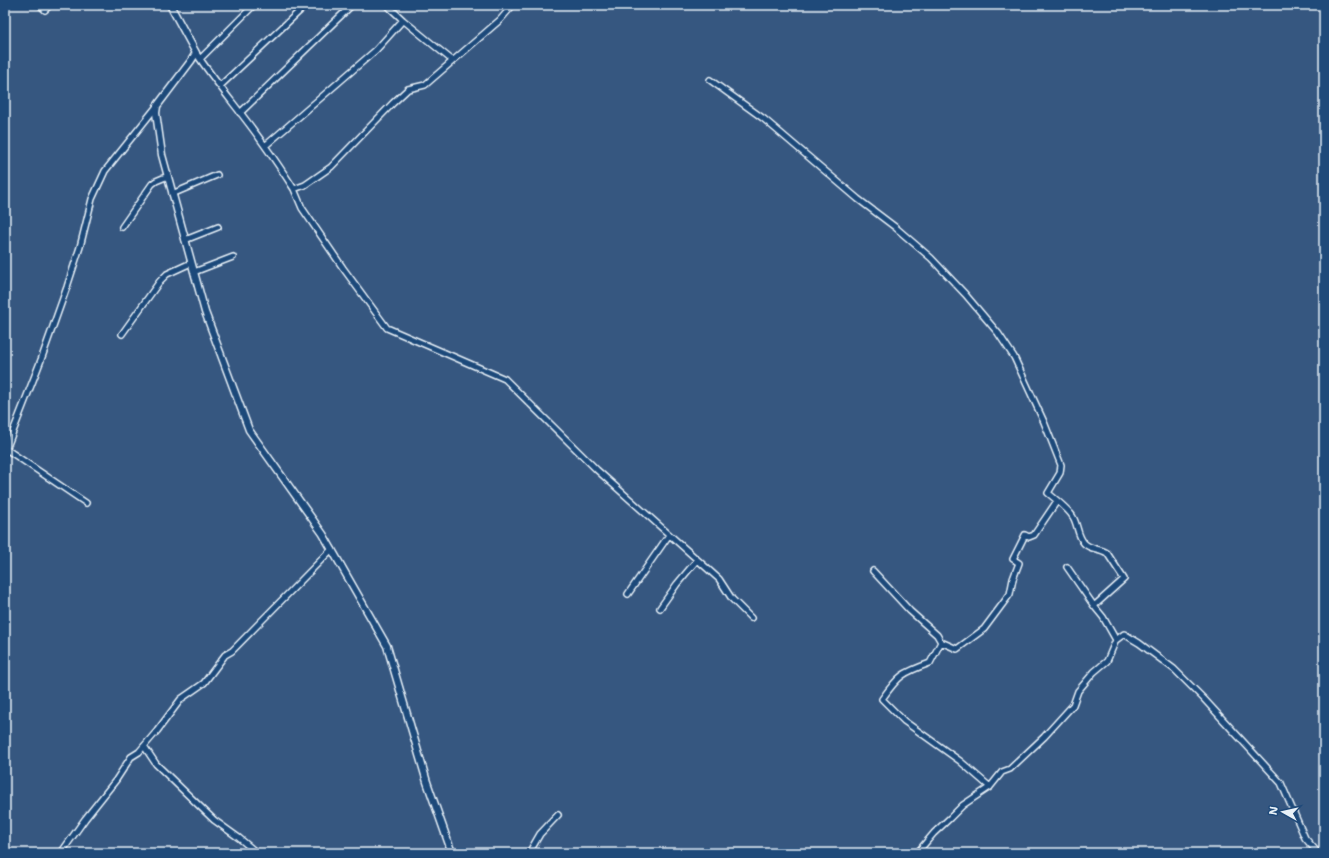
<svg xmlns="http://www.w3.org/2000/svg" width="1329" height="858" font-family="'Shantell Sans',sans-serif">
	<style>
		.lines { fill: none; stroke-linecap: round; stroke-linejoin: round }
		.minor-casing { stroke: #e8f1f8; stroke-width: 8 }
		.tertiary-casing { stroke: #e8f1f8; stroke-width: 9 }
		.minor { stroke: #1f4a7a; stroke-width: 5 }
		.tertiary { stroke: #1f4a7a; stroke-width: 6 }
	</style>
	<rect width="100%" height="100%" fill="#365780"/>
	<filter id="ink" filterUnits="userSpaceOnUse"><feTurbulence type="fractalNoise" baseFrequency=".025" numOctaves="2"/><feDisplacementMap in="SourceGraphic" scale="8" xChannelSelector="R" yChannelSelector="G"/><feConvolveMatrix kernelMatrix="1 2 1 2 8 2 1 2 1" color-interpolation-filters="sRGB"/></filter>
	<g filter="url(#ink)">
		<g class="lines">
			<defs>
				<path id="minor" d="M40,5L45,10L50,5
					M387,5L403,20L453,61
					M196,53C217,85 243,114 265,146C275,160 285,175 294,189L305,185L331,167L393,103L408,89L425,85L500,20L513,5
					M200,59L254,5
					M710,80L764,119L858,199L895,227L931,258L965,294L998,333L1014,357L1044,422L1061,465L1060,473L1048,493C1053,497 1070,511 1073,517C1078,525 1077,535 1084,543C1090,550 1100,548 1107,553L1124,579L1094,606L1103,617L1116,640L1124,634L1139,643L1174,669L1204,699L1281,783L1305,838L1318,853
					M220,86L306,5
					M240,113L352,5
					M265,146L376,50L403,20
					M294,189L302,208L343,268L387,328L505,379L597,470L719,579L732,599L751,618
					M172,194L217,175
					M122,227L152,184L156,181L168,176
					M185,240L218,227
					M194,272L233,257
					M122,334L160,281L167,274L191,263
					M6,449L86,503
					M5,452L41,360L67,287L80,247L92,199L105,171L157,106
					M1067,567L1094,606
					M873,571L910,611L937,635L941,642L930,663C902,673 899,675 882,699L904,721L960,761L990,787
					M628,594L669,535
					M660,608L677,584L697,560
					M941,642L957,649L984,629L1010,594L1013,579L1019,563L1013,559L1025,535L1029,537L1034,535L1057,501
					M144,746L156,764L214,820L239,838L257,853
					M61,853L85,819L116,780L131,757L139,752L157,731L181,699L204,683L225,655L232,651L332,549
					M529,853L540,834L558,815
					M917,853L934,833L950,818L963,805L990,787L1002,772L1010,769L1044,737L1073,705L1078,691L1094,672L1107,661L1116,640"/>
				<path id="tertiary" d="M170,5L196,53L191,61L157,106L156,113L162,155L205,312L249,430L323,534L387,646L427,782L452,853"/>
			</defs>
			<!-- minor casing -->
			<use href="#minor" class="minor-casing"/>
			<!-- tertiary casing -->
			<use href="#tertiary" class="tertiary-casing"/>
			<!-- minor -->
			<use href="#minor" class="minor"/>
			<!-- tertiary -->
			<use href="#tertiary" class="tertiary"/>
		</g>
	</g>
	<!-- margin -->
	<rect width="1329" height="858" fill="none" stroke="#1f4a7a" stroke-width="20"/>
	<rect x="10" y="10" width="1309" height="838" fill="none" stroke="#e8f1f8" stroke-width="1.5" filter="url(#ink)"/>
	<!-- north arrow -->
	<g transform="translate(1283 812) rotate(278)" stroke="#1f4a7a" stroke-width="3" paint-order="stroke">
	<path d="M0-3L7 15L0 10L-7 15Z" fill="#e8f1f8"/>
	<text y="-6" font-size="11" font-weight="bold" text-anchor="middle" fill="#e8f1f8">N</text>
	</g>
</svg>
